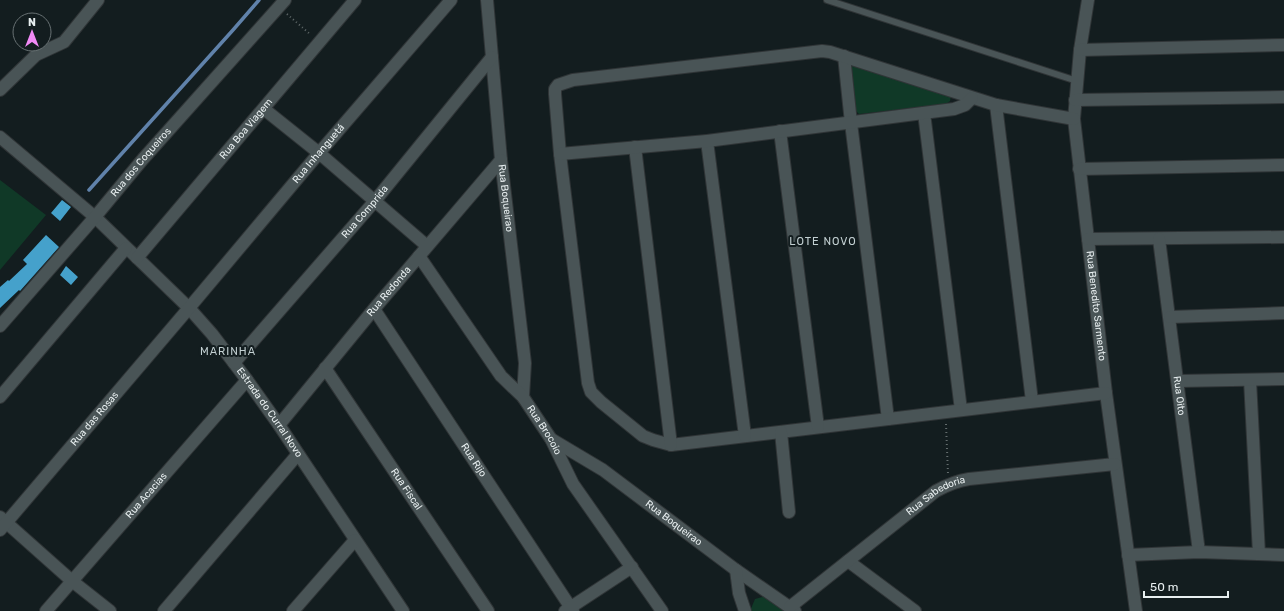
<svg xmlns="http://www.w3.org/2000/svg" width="1284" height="611" font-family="Rubik,sans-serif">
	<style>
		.green { fill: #103927 }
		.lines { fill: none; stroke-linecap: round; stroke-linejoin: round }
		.stream { stroke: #6082aa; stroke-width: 3.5 }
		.building { fill: #45a1cb }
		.service-casing { stroke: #303537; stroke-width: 8 }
		.minor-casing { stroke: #303537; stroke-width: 14 }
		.path { stroke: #636c6d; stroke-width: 2; stroke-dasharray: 1 3; stroke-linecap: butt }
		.service { stroke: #495456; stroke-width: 6 }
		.minor { stroke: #495456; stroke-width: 12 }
		.labels { text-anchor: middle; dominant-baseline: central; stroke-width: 4; stroke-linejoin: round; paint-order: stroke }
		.street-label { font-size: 10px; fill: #e8eff0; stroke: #131d1f }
		.neighbourhood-label { font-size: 11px; letter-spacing: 1px; fill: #c3d0d2; stroke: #131d1f }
	</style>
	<rect width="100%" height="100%" fill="#131d1f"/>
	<!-- green -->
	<path class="green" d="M853,64L951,96L950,101L946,104L859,114L855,110L851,66Z
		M0,180L46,215L0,270Z
		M766,596L785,611H750L755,599Z"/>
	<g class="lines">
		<!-- stream -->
		<path class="stream" d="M89,190L233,30L259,0"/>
	</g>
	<!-- building -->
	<path class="building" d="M62,200L71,207L60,221L51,213Z
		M46,235L59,247L20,291L19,290L0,308V287L8,280L9,281L27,264L23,260Z
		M66,266L78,277L71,285L60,275Z"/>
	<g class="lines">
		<defs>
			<path id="service" d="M827,0L1077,81"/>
			<g id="minor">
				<path id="s1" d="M487,0L501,160L525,363L523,397"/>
				<path id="s2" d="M1088,0L1080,50L1074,119L1106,393L1136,611"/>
				<path d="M1080,50L1284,45"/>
				<path d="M844,56L851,123L888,419"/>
				<path d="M0,90L36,55L64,42L98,0"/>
				<path d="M1075,100L1284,97"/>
				<path d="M996,105L1032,401"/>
				<path d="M264,109L319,153L427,246"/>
				<path d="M924,113L961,410"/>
				<path d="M1074,119L996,105L830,52L822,51L573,80L558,85L555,89V94L560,154L588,383L591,392L601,402L643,436L653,440L671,445L1106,393"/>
				<path d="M780,131L818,427"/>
				<path id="s3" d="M0,137L95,217L189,308L212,334L247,380L279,425L403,611"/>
				<path d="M707,141L745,436"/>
				<path d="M635,147L671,445"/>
				<path d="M560,154L707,141L954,109L965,105L972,98"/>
				<path d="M1079,169L1284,165"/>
				<path d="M1088,239L1284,237"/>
				<path id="s4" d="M1159,239L1199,552"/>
				<path id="s5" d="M419,256L501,376L523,397L551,439L573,484L662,611"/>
				<path id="s6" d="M137,258L355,0"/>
				<path id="s7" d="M374,309L573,611"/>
				<path d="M1170,317L1284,313"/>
				<path id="s8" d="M0,326L95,217L143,159L285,0"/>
				<path id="s9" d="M234,363L374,202L492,57"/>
				<path id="s10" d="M325,368L488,611"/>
				<path d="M1250,380L1259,554"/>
				<path d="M1178,381L1284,379"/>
				<path d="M0,397L126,248"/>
				<path id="s11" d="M279,425L374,309L501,160"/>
				<path d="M781,432L789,512"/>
				<path id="s12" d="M551,439L603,470L736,570L795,611"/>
				<path d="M0,517L72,581L110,611"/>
				<path id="s13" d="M0,530L189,308L319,153L451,0"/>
				<path d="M1128,555L1199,552L1284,555"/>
				<path d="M848,561L915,611"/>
				<path d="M736,570L739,593L745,611"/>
				<path id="s14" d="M790,607L936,491C947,485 956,481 969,479L1115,464"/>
				<path id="s15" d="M46,611L247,380"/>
				<path d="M164,611L298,454"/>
				<path d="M293,611L355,540"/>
				<path d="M565,611L632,567"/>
			</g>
		</defs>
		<!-- service casing -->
		<use href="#service" class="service-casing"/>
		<!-- minor casing -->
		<use href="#minor" class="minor-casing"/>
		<!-- path -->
		<path class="path" d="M287,14L311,35
			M946,424L948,474"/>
		<!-- service -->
		<use href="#service" class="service"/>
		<!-- minor -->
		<use href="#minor" class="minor"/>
	</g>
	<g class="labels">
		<!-- street labels -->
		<g class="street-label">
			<text stroke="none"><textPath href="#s6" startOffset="169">Rua Boa Viagem</textPath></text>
			<text stroke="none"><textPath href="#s13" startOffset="493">Rua Inhanguetá</textPath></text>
			<text stroke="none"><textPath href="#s8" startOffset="216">Rua dos Coqueiros</textPath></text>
			<text stroke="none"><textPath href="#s1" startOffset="199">Rua Boqueirao</textPath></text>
			<text stroke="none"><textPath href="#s9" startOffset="200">Rua Comprida</textPath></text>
			<text stroke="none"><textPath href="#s11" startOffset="173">Rua Redonda</textPath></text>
			<text stroke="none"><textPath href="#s2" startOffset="308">Rua Benedito Sarmento</textPath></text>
			<text stroke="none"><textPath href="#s4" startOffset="158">Rua Oito</textPath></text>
			<text stroke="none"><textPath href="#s3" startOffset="387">Estrada do Curral Novo</textPath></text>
			<text stroke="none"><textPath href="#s13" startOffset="146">Rua das Rosas</textPath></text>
			<text stroke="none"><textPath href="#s5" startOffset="215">Rua Brocoio</textPath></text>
			<text stroke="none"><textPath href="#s7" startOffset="181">Rua Rijo</textPath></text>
			<text stroke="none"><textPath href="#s10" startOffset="146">Rua Fiscal</textPath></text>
			<text stroke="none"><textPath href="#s15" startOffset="153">Rua Acacias</textPath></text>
			<text stroke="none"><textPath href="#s14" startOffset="184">Rua Sabedoria</textPath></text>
			<text stroke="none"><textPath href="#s12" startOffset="149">Rua Boqueirao</textPath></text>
		</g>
		<!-- neighbourhood labels -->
		<g class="neighbourhood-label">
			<text x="823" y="241">LOTE NOVO</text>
			<text x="228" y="351">MARINHA</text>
		</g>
	</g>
	<!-- north arrow -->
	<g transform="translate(32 32)"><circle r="19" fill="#131d1f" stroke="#687173"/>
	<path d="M0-3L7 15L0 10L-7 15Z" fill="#f18af5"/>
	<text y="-6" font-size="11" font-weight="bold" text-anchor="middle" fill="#e8eff0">N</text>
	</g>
	<!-- scale -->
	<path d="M1144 591v6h84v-6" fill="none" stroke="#e8eff0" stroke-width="2"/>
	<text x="1150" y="591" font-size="12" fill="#e8eff0" stroke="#131d1f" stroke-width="3" paint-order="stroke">50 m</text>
</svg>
